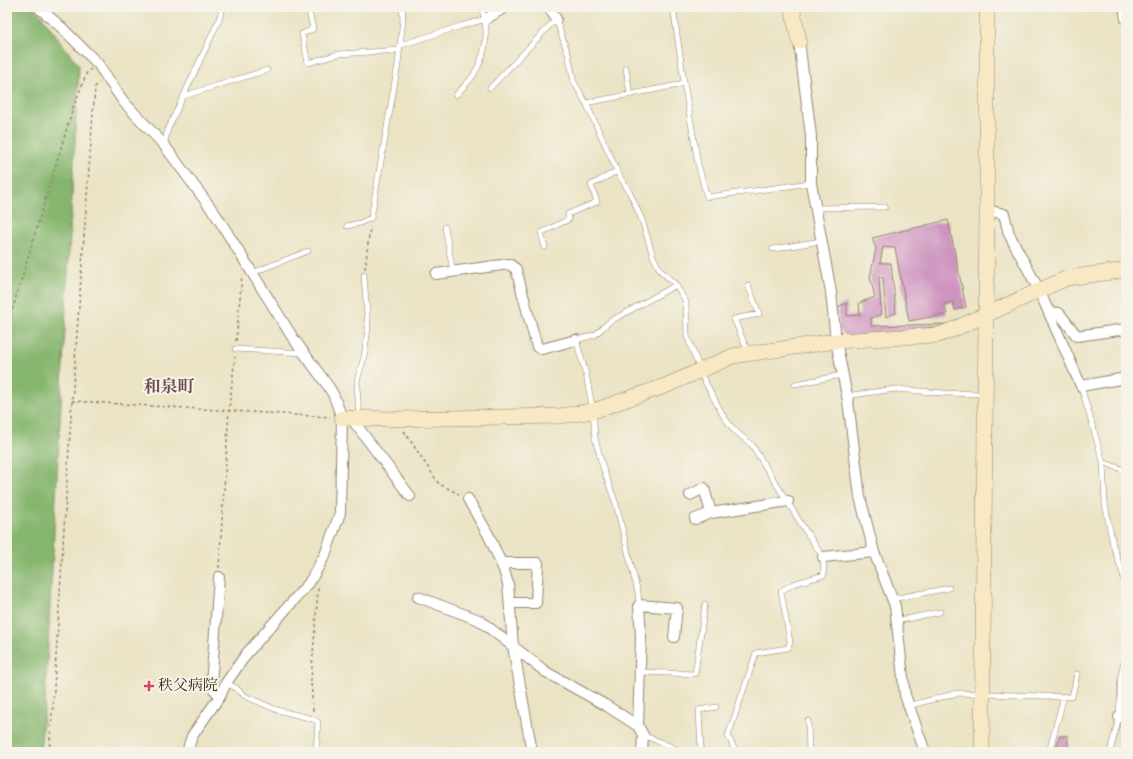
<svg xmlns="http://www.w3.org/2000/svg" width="1133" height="759" font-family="'Sorts Mill Goudy','Noto Serif JP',serif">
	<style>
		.forest { fill: #86b66e; stroke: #607046 }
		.building { fill: #ce93bf }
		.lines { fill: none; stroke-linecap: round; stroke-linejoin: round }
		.lane-casing { stroke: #928671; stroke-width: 6 }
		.street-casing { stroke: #928671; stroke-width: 12 }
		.secondary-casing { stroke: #928671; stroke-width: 16 }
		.path { stroke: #928671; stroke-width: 1.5; stroke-dasharray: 3 3; stroke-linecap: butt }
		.lane { stroke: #fff; stroke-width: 5 }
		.street { stroke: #fff; stroke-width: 10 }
		.secondary { stroke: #f8e8c3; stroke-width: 15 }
		.poi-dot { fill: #d1495b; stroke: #f7f3e8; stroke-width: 1.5 }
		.labels { text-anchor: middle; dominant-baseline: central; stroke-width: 4; stroke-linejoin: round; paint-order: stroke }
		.poi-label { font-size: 15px; fill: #3b2a1e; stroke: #f7f3e8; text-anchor: start }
		.quarter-label { font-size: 17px; font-weight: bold; fill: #6e4f56; stroke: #f7f3e8 }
	</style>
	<rect width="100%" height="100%" fill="#f7f3e8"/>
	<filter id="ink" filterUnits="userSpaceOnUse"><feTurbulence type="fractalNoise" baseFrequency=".025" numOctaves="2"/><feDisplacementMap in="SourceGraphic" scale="8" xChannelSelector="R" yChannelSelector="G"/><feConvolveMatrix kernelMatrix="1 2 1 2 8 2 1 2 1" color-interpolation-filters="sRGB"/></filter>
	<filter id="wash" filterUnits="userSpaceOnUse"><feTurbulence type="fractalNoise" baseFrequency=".012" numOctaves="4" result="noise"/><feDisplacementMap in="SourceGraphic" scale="16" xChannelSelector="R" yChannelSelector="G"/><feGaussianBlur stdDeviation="0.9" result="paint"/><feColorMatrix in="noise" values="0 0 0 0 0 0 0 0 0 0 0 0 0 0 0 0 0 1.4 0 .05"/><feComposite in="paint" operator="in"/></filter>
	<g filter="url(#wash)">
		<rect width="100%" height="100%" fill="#eae3c4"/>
		<!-- forest -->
		<path class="forest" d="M7,7H33L40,14L79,66L45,701L40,752H7Z"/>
		<g id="blocks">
			<!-- building -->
			<path class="building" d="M948,220L966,307L955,310L953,302L944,304L947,314L909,321L895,248L883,247L880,263H891L896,313L886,317L883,278L879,276L881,315L871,318V326L948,324L938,327L847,338L839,330L838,307L847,303V316L860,315L859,303L875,297L870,277L876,249L872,238Z
				M1125,700L1126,715H1123Z
				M1060,736H1068V752L1054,751Z"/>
		</g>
	</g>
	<g filter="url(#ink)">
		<use href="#blocks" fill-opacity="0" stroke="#928671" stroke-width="1"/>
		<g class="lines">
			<defs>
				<path id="lane" d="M308,7L313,29L302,34L308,63L339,54L400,50
					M673,7L684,82
					M401,45L461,26L486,19
					M626,68L630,95
					M490,88L556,19L568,54L574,82L586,103L620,177L629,191L642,220L653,256L660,270L676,285L686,302L687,336L703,378L724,417L734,430L752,445L805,530L823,557L824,575L793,584L781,591L790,642L788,648L756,653L728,736L734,748L733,752
					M456,95C461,89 468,83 473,76C486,55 490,31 481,7
					M184,96L267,70
					M586,103L678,85L684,82L698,164L707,197L811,183
					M164,145L168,129L218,22L223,7
					M815,208L885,207
					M347,226L360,223L371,218L398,64L403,19L402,7
					M445,227L453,272
					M545,247L541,233L569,219L568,214L597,202L591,185L617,171
					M773,249L821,241
					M252,273L308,251
					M235,349L304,353
					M748,352L734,319L759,314L748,285
					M795,384L842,375
					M1081,386L1103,462L1105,504L1113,545L1123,574L1126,596
					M846,396L895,389L944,393L983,394
					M359,416L357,381L364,357L368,328L364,275
					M1103,462L1126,471
					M892,599L949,588
					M639,605L638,593L616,504L603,468L595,438L593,411L586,374L576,340L595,335L609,322L676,285
					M897,621L940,612
					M640,672L695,674L705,604
					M226,683L236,688L245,696L277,710L313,719L318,722L316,752
					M908,706L957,693L1072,697L1077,674
					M808,721L809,752
					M643,735L684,752
					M701,752L699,710L716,707
					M1049,752L1064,696
					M1110,752L1119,717L1121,674L1126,654"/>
				<path id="street" d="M38,7L61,27L98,64L123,101L164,145L216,215L293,338L328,386L333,394L342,418L340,513L325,555L309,583L247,653L226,683L220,696L192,736L187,752
					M549,7L556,19
					M1124,7L1126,19
					M486,19L505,7
					M799,41L811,136V183L831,292L836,341L848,401L860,497L874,552L895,606L905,695L925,752
					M987,210L1004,214L1009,234L1039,290L1081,386L1126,378
					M436,274L509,264L516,269L537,347L542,349L576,340
					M1049,312L1059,313L1077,336L1126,329
					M351,418L410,496
					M690,495L704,488L711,513
					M468,499L489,536L504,570L508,584L513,646L532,752
					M695,519L711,513L788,501
					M823,557L874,552
					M501,563H538L536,603H510
					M219,577L211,686L220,696
					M418,597L479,620L546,672L607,706L638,726L643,735L642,752
					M1119,717H1126
					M638,726L641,637L639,605L677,608L674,637"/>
				<path id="secondary" d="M792,7L799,41
					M342,418L397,419L560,416L593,411L665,386L733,356L836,341L938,335L952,330L1067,278L1126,270
					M982,752L987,210V7"/>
			</defs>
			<!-- lane casing -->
			<use href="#lane" class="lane-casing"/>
			<!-- street casing -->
			<use href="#street" class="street-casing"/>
			<!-- secondary casing -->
			<use href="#secondary" class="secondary-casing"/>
			<!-- path -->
			<path class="path" d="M365,269L370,227
				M7,327L73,108L87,72L91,69
				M236,341L242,275
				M72,401L330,417
				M404,431L439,484L459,494
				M219,568L229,410L235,357
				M313,711L311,681L318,589L316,588
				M49,752L53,704L72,401L95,87L99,83"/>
			<!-- lane -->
			<use href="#lane" class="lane"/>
			<!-- street -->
			<use href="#street" class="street"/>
			<!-- secondary -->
			<use href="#secondary" class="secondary"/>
		</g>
	</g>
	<!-- markers -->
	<path class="poi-dot" d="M147 680h4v4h4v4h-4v4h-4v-4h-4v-4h4z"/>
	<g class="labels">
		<!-- poi labels -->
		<g class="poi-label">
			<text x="158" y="686">秩父病院</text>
		</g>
		<!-- quarter labels -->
		<g class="quarter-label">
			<text x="169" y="388">和泉町</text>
		</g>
	</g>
	<!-- margin -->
	<rect width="1133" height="759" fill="none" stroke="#f7f3e8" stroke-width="24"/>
</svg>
